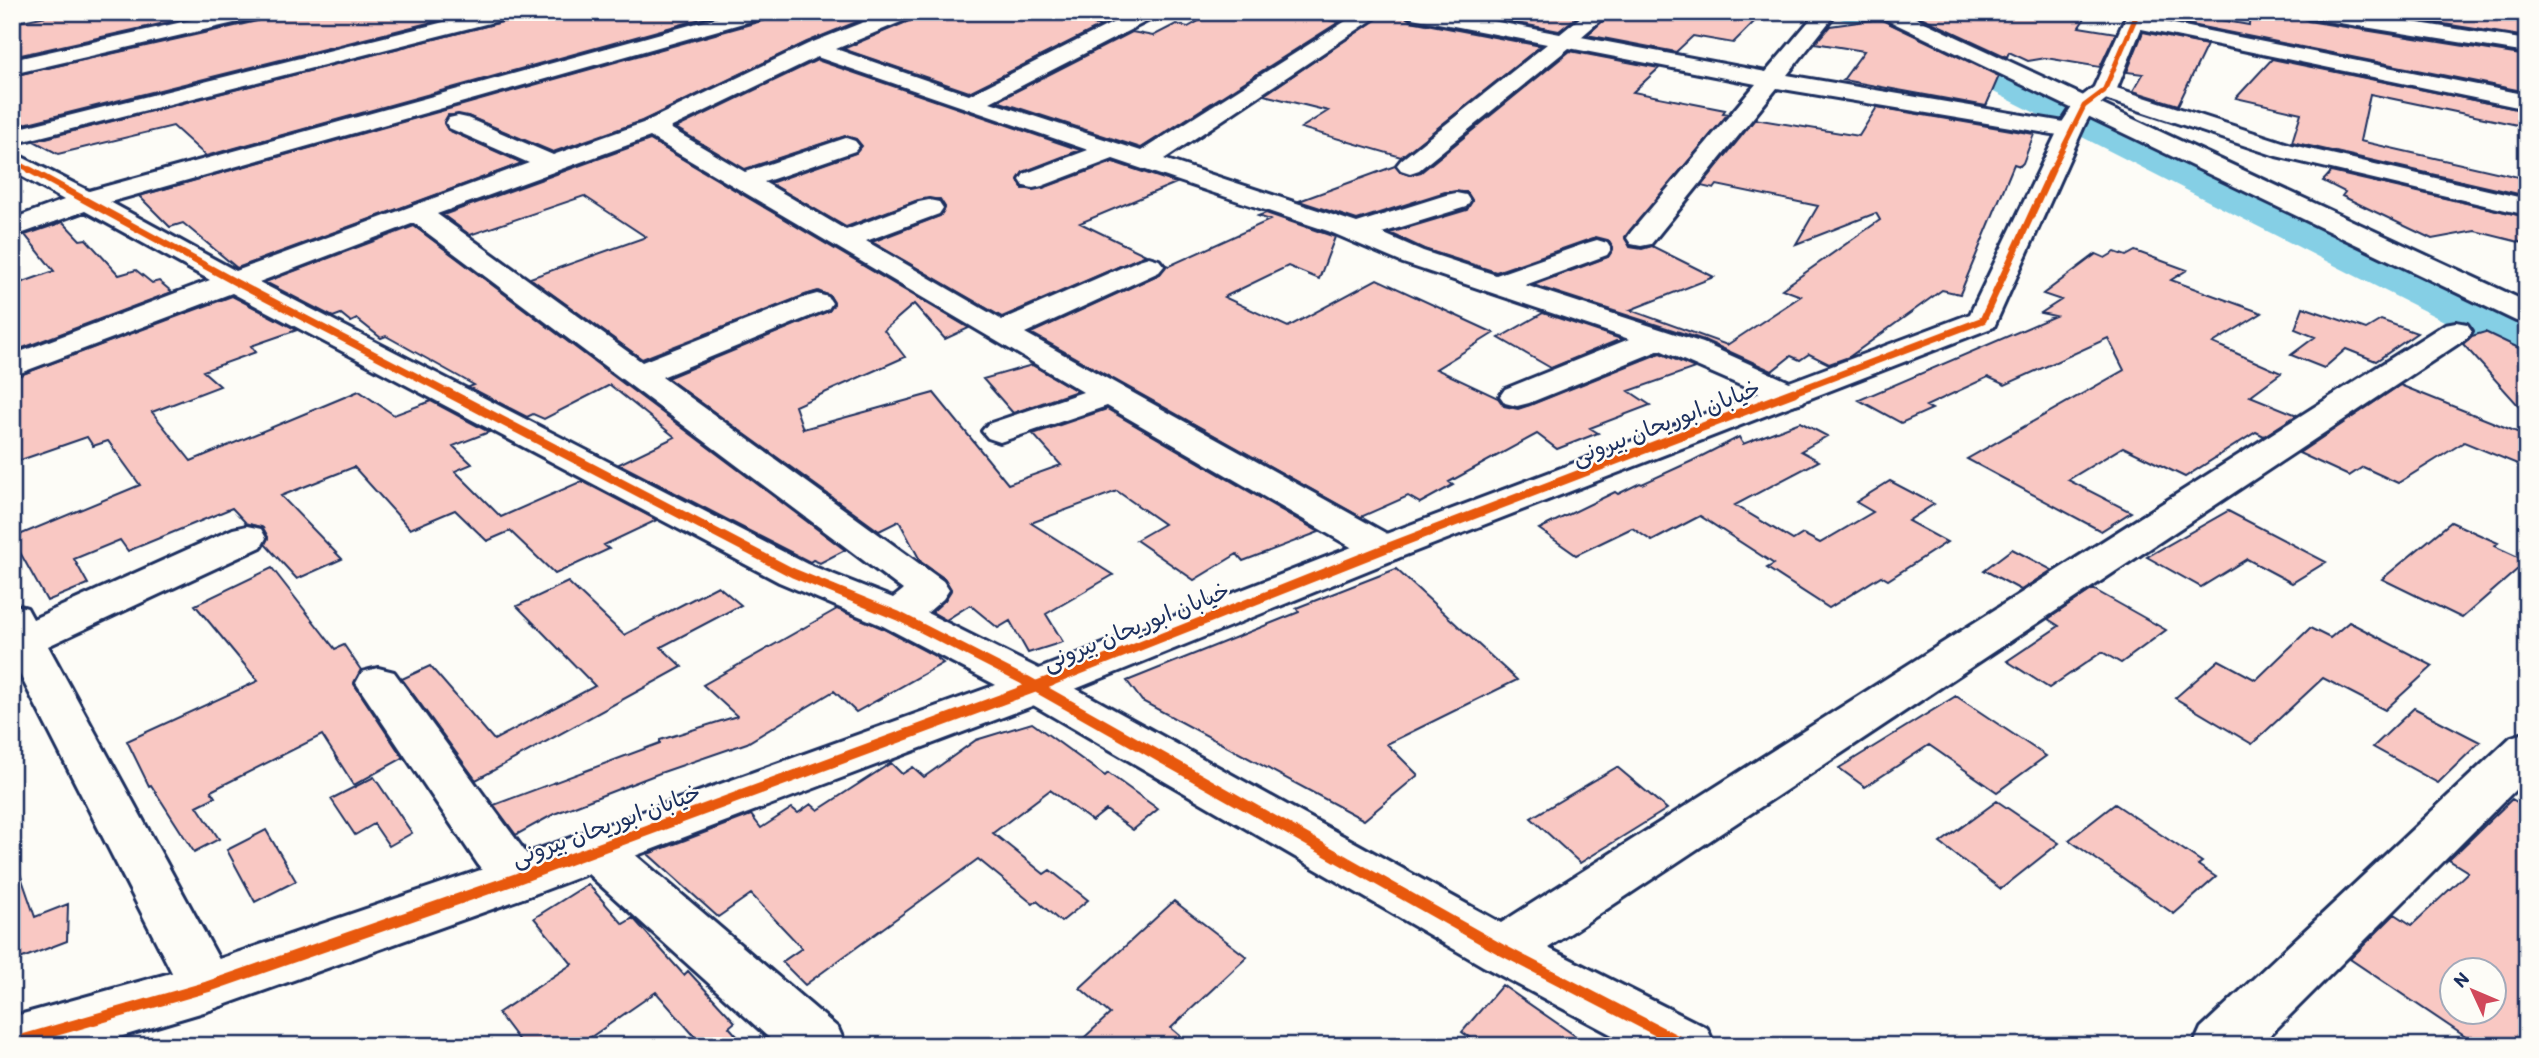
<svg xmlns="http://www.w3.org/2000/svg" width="2539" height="1058" font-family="Itim,'Playpen Sans Arabic',sans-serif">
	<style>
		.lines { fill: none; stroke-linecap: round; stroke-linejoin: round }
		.river { fill: #85cfe5; fill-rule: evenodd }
		.building { fill: #f9c8c3; stroke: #1b2f5e; stroke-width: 2; fill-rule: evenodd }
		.street-casing { stroke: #1b2f5e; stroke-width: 6 }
		.secondary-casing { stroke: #1b2f5e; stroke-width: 6 }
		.street { fill: #fdfcf7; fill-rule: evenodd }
		.secondary { fill: #fdfcf7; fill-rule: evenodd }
		.cycleway-far3-casing { stroke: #fdfcf7; stroke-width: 8 }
		.cycleway-far2-casing { stroke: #fdfcf7; stroke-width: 10 }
		.cycleway-far1-casing { stroke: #fdfcf7; stroke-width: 13 }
		.cycleway-casing { stroke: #fdfcf7; stroke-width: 16 }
		.cycleway-far3 { stroke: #e8590c; stroke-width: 5 }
		.cycleway-far2 { stroke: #e8590c; stroke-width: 7 }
		.cycleway-far1 { stroke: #e8590c; stroke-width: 9 }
		.cycleway { stroke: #e8590c; stroke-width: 11 }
		.labels { text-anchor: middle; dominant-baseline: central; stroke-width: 5; stroke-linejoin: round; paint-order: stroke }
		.street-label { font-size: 23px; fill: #1b2f5e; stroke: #fdfcf7 }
	</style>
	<rect width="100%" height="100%" fill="#fdfcf7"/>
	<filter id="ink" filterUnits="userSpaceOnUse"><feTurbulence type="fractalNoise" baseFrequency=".0143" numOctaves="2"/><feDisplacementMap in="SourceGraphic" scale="14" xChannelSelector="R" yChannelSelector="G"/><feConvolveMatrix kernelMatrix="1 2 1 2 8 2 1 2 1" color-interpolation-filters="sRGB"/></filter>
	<g filter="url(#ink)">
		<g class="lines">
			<!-- river -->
			<path class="river" d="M1836,12H1880L1931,34L2527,323V358L2509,354L1907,48L1841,19Z"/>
		</g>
		<!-- building -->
		<path class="building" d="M66,12H214L12,57V23Z
			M269,12H443L444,19L12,127V76L257,21Z
			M541,12H726L206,156L173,126L58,154L34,141Z
			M773,12H881L807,42L642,121L553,152L468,116L448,115L444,122L448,130L522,163L237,268L183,223L170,227L139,196L769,19Z
			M920,12H1037L1101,26L969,92L843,49L916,18Z
			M1215,12L1250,16L1257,12H1288L1339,22L1141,148L997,101L1132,32L1153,36L1176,24L1188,27Z
			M1387,12L1400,13L1411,21L1541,46L1401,157L1301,128L1328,111L1264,95Z
			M1487,12H1583L1559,31L1481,16Z
			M1613,12H1764L1733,43L1693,36L1676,52L1587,35Z
			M1910,12H2050L2085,18L2079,27L2116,33L2100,67L2046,58L2028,61L2009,52L2007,57Z
			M2155,12H2176L2249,25L2250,12H2295L2308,21L2527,56V92L2152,17Z
			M2367,12H2412L2455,19L2462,12H2527V37Z
			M1880,19L1999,76L1986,106L1843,80L1864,51L1815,43L1830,26Z
			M2143,32L2207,45L2178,105L2133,91L2143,74L2127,72Z
			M1570,51L1659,68L1633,92L1725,110L1723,113L1728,114L1625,237L1630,247L1642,249L1652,246L1714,277L1630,310L1727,345L1801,296L1782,289L1880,220L1876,213L1796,244L1818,206L1717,185L1714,189L1701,186L1755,119L1859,136L1877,107L2034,134L2023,163L2020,166L2014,164L1960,294L1942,290L1849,357L1829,364L1809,354L1800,360L1791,356L1772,371L1704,340L1533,285L1608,257L1613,248L1608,240L1596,237L1496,272L1424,249L1390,233L1467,210L1472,200L1467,192H1445L1357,220L1299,201L1395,166L1400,172L1409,175L1421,172Z
			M2272,59L2527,111V127L2370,94L2360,141L2527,179V196L2292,142L2301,113L2236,98Z
			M817,60L1080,150L1023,172L1018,181L1023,189L1043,188L1113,162L1176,183L1080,223L1146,255L1002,317L872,242L940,216L945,207L940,199L918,200L846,227L770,183L856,153L862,146L856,139L845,136L745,169L676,128Z
			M650,140L969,328L945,339L914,304L884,330L905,357L795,406L803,429L934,393L1008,484L1061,465L1033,434L1107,409L1319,532L1243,561L1237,554L1194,580L1136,540L1164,524L1117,491L1031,523L1113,575L1046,614L1063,642L1028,653L1010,621L998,628L970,605L946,620L932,612L945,600L951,589L945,579L921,562L899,521L879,531L667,378L829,311L834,304L830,296L818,291L805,295L642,359L530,278L646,237L584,196L470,235L443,215Z
			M2331,172L2527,217V244L2475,231L2432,239L2342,196L2345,192L2323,181Z
			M1266,213L1335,237L1319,279L1288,266L1224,297L1288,327L1377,279L1494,333L1436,369L1498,398L1504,406L1518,409L1530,405L1660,353L1695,368L1629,391L1650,405L1590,428L1598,433L1557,449L1537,434L1449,482L1453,485L1420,503L1408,496L1361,517L1031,333L1160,274L1166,265L1169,266L1270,220L1258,216Z
			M63,222L80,240L86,239L119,275L136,270L152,283L159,281L172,292L12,352V286L54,271L25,235Z
			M414,226L845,550L820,563L813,560L810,562L619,464L675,437L610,385L544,419L533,414L527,417L469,387L474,385L386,336L381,338L357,319L351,322L341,314L333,317L265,282Z
			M2135,251L2187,270L2171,280L2262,313L2213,343L2281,373L2250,396L2297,415L2264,436L2256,432L2185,477L2123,447L2068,480L2131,512L2101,531L1967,459L2124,370L2108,338L2005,385L1988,377L1926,406L1932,409L1901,423L1859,400L2055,316L2041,313L2061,300L2043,294L2096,254L2105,258L2115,252L2126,256Z
			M232,296L297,330L251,346L256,352L203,371L220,386L152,412L191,461L359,391L394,415L431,401L489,432L453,446L472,464L455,471L501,517L582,481L657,520L604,545L609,549L555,574L510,531L487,541L455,510L410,529L354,467L281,496L342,559L297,579L265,544L268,537L263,528L246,523L232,508L128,551L120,540L74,559L88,584L47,601L12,538L140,485L108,441L93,446L87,437L12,463V378Z
			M2303,307L2366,329L2381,320L2417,333L2376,361L2346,349L2324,368L2291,355L2315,337L2295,329Z
			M1543,313L1621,339L1551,368L1499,338Z
			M2485,332L2527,352V415L2463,344L2472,336Z
			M1032,365L1077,391L1013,413L983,379Z
			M2400,385L2527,436V468L2464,442L2398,483L2363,467L2349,476L2299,453Z
			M1800,422L1827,436L1801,451L1819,461L1735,505L1793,540L1803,534L1820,543L1873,512L1856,502L1890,481L1934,504L1908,521L1947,542L1888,580L1881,576L1829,608L1767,568L1774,564L1700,516L1652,541L1632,528L1576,555L1539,529L1615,492L1618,494L1640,483L1642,484L1692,461L1739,437L1743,444Z
			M2228,511L2326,562L2292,583L2247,559L2201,587L2147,557Z
			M2451,522L2498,543L2494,546L2527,561L2462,618L2382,579Z
			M2012,549L2052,570L2021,590L1984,570Z
			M272,568L335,649L344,645L361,670L354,684L403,758L354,785L322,735L211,791L215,797L197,806L219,839L194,852L151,785L149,786L127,741L258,681L195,605Z
			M1396,569L1517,680L1387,744L1418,775L1364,820L1142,701L1127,681L1299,612L1296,608Z
			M568,582L624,635L718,586L741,605L661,647L682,667L476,780L402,679L430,666L494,740L595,686L517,606Z
			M2093,589L2166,630L2121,663L2102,652L2049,688L2007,661L2059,626L2048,619Z
			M837,609L882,628L933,655L943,663L856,712L834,691L747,743L660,773L554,814L516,835L494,805L660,743V740L737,716L703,685Z
			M2349,622L2433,666L2385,710L2323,678L2252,744L2175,698L2219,660L2256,680L2310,628L2330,638Z
			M1956,696L2046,756L1997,792L1929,745L1865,787L1839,768Z
			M2414,708L2480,742L2438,783L2373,747Z
			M1032,723L1105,776L1108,773L1158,809L1133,830L1106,810L1092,821L1050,790L993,833L1044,874L1050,870L1088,900L1061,922L1037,901L1033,904L978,859L805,985L782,962L802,948L751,894L718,917L648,854L751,815L761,828L792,808L798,813L811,804L818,810L891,763L902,774L913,767L924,777L976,740Z
			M1617,767L1667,809L1580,863L1531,818Z
			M374,777L412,833L389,846L374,824L355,835L331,799Z
			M2512,799L2527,808V1046H2479L2350,959L2395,914L2412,925L2468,872L2449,860ZM2452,970H2494V1012H2452Z
			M1997,801L2059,843L2001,889L1940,843Z
			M2115,804L2202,862L2198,865L2216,877L2174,914L2069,840Z
			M266,830L296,881L255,902L227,850Z
			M12,865H17L35,917L68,904L67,941L12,962Z
			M588,884L623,924L633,918L684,975L688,971L735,1022L729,1027L746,1046H703L656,992L578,1046H523L498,1013L572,964L534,918Z
			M1174,901L1247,957L1171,1028L1192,1046H1075L1110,1014L1080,988Z
			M1502,985L1590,1046H1481L1462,1032Z"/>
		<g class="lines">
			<defs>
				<path id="street" d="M227,12H266L256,18L12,74V60Z
					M484,12H520L517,16L12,144V130Z
					M737,12H771L768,16L110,202L236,271L529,163L449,128L446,123L449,118L458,116L467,118L553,155L643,123L808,44L889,12H918L915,16L836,49L969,95L1134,12H1160L1157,16L990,102L1141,151L1360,12H1384L1164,159L1357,223L1446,195L1456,193L1466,195L1470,201L1466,207L1382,233L1423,251L1496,275L1587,243L1597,240L1607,243L1611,249L1607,255L1525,285L1703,343L1803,388L1808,395L1803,402L1791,405L1779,402L1660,350L1529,403L1517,406L1505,403L1500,396L1505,389L1629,339L1403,263L1328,231L1113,159L1042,186L1033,188L1024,186L1020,180L1024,174L1088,150L817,57L670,128L745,172L837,141L846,138L855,141L859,146L855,151L764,182L846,230L919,202L929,200L939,202L943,208L939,214L866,241L1002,320L1139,260L1149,257L1159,260L1164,266L1159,272L1025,333L1398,540L1404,549L1398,558L1384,561L1370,558L1107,406L1012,438L1000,442L988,438L982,431L988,424L1083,392L650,137L437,214L642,362L806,297L817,294L828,297L832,303L828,309L662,377L943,581L949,590L943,599L927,613L1053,676L1501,923L2445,324L2456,322L2467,324L2472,331L2467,338L1548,948L1707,1028L1715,1046H1633L1483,966L1021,698L883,626L779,582L232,293L12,376V355L210,280L85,211L12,237V219L64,200L12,171V152L89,191ZM414,223L903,590L893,598L807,564L259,282Z
					M1402,12H1446L1560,34L1587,12H1610L1581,37L1766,72L1816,13L1829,12L1833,17L1787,75L2070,123L2079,125L2082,130L2079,135L2070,137L1777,88L1651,244L1641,246L1631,244L1627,238L1631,232L1756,84L1569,48L1419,170L1410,173L1401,170L1397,165L1401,160L1547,44L1412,18Z
					M1876,12H1903L2527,302V323L2516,321L1879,16Z
					M2298,12H2348L2527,40V53L2308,18Z
					M2134,16L2527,95V109L2127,26L2124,22L2127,18Z
					M2104,84L2292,145L2527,199V215L2276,156L2096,96L2092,91L2096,86Z
					M247,526L261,529L266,538L261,547L48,646L234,987L226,1004L207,1011L188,1004L12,659V604L27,608L33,619L233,529Z
					M378,668L394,672L534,864L541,879L534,894L516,900L498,894L356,683L362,672Z
					M2527,732V778L2259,1046H2193L2201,1028L2511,737Z
					M594,829L612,835L838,1028L846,1046H778L576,863L569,849L576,835Z"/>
				<path id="secondary" d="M2128,12H2148L2116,91L2093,110L2085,124L1994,327L1398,558L1053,698L534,894L207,1011L89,1046H12V1017L207,963L498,864L1021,676L1370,540L1970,314L2061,124L2076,101L2094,87Z"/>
			</defs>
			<!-- street casing -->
			<use href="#street" class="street-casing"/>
			<!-- secondary casing -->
			<use href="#secondary" class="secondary-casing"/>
			<!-- street -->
			<use href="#street" class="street"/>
			<!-- secondary -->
			<use href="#secondary" class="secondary"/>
			<defs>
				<path id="cycleway-far3" d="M12,160L34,172
					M2051,172L2084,106L2104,91L2138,12"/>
				<path id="cycleway-far2" d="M30,170L235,282L450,394
					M1789,394L1983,320L2052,170"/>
				<path id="cycleway-far1" d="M447,392L793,573L898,616L1029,683
					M1047,683L1384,549L1794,392"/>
				<path id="cycleway" d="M1026,681L1502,950L1687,1046
					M12,1043L207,987L516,879L1051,681"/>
			</defs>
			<!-- cycleway-far3 casing -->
			<use href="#cycleway-far3" class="cycleway-far3-casing"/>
			<!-- cycleway-far2 casing -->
			<use href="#cycleway-far2" class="cycleway-far2-casing"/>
			<!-- cycleway-far1 casing -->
			<use href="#cycleway-far1" class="cycleway-far1-casing"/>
			<!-- cycleway casing -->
			<use href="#cycleway" class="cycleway-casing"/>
			<!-- cycleway-far3 -->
			<use href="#cycleway-far3" class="cycleway-far3"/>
			<!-- cycleway-far2 -->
			<use href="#cycleway-far2" class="cycleway-far2"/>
			<!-- cycleway-far1 -->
			<use href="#cycleway-far1" class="cycleway-far1"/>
			<!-- cycleway -->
			<use href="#cycleway" class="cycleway"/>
		</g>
	</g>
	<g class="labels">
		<!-- street labels -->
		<g class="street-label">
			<text transform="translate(1666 422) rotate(-21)">خیابان ابوریحان بیرونی</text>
			<text transform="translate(1136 626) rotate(-22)">خیابان ابوریحان بیرونی</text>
			<text transform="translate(606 825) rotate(-20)">خیابان ابوریحان بیرونی</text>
		</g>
	</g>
	<!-- margin -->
	<rect width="2539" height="1058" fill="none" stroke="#fdfcf7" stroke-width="42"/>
	<rect x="21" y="21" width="2497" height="1016" fill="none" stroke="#1b2f5e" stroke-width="2.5" filter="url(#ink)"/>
	<!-- north arrow -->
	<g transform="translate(2473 991) rotate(314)"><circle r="33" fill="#fdfcf7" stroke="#a3aaba" stroke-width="2"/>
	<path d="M0-5L12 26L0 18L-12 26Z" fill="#d1495b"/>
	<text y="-10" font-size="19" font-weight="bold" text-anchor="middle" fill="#1b2f5e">N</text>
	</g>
</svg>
